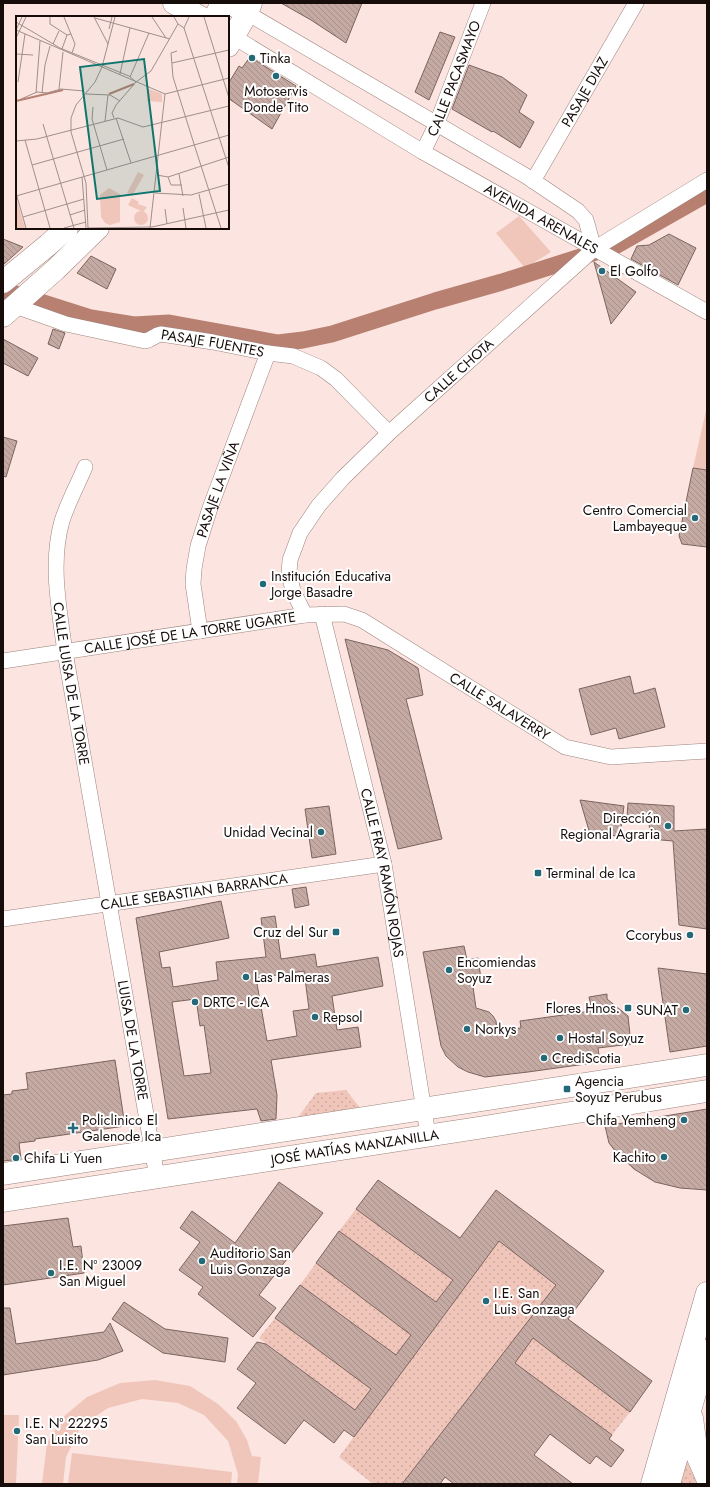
<svg xmlns="http://www.w3.org/2000/svg" width="710" height="1487" font-family="Jost,sans-serif">
	<style>
		.grass { fill: url(#grass-dots) }
		.garden { fill: #f0c5ba }
		.lines { fill: none; stroke-linecap: round; stroke-linejoin: round }
		.canal { stroke: #b88071; stroke-width: 17 }
		.building { fill: url(#building-back-hatch); stroke: #7c645e; fill-rule: evenodd }
		.street-casing { stroke: #9d837d; stroke-width: 16 }
		.secondary-casing { stroke: #9d837d; stroke-width: 23 }
		.primary-casing { stroke: #9d837d; stroke-width: 23 }
		.street { stroke: #fff; stroke-width: 15 }
		.secondary { stroke: #fff; stroke-width: 22 }
		.primary { stroke: #fff; stroke-width: 22 }
		.poi-dot { fill: #236978; stroke: #fff; stroke-width: 1.5 }
		.labels { text-anchor: middle; dominant-baseline: central; stroke-width: 4; stroke-linejoin: round; paint-order: stroke }
		.poi-label { font-size: 14px; fill: #160d0b; stroke: #fff; text-anchor: start }
		.street-label { font-size: 14px; fill: #160d0b; stroke: #fff }
		.inset-river { fill: none; stroke: #b88071; stroke-width: 2 }
		.inset-road { fill: none; stroke: #a08f8b; stroke-width: 1 }
		.view { fill: #0f766e; fill-opacity: 0.15; stroke: #0f766e; stroke-width: 2 }
		.inset-edge { fill: none; stroke: #160d0b; stroke-width: 2 }
	</style>
	<defs>
		<pattern id="grass-dots" width="8" height="8" patternUnits="userSpaceOnUse"><rect width="8" height="8" fill="#f0c5ba"/><path d="M2 2h.1M6 6h.1" fill="none" stroke="#cda89f" stroke-width="1.8" stroke-linecap="round"/></pattern>
		<pattern id="building-back-hatch" width="6" height="6" patternUnits="userSpaceOnUse"><rect width="6" height="6" fill="#c5aaa3"/><path d="M-1 5l2 2M0 0l6 6M5-1l2 2" fill="none" stroke="#a8918b"/></pattern>
	</defs>
	<rect width="100%" height="100%" fill="#fce5e0"/>
	<!-- grass -->
	<path class="grass" d="M346,1090L361,1109L296,1120L316,1093Z
		M356,1209L453,1280L436,1302L339,1231Z
		M499,1241L556,1285L402,1484H373L339,1457Z
		M316,1263L411,1335L396,1355L300,1285Z
		M275,1318L371,1389L355,1410L259,1338Z
		M533,1338L630,1412L612,1435L515,1363Z
		M685,1457L693,1473L700,1484H675Z"/>
	<!-- garden -->
	<path class="garden" d="M519,216L551,252L525,268L496,233Z
		M707,406V470L693,468Z
		M155,1380L190,1386L218,1404L236,1421L247,1440L252,1456L261,1457L258,1484H237L238,1474L228,1441L204,1415L178,1403L142,1399L108,1408L81,1426L66,1457L63,1484H42L47,1443L63,1417L87,1397L120,1383Z
		M3,1415H19L16,1484H3Z
		M72,1453L232,1472L231,1484H68Z"/>
	<g class="lines">
		<!-- canal -->
		<path class="canal" d="M3,290L91,318L134,325L169,323L278,343L303,340L332,334L435,301L502,282L615,246L707,194"/>
	</g>
	<!-- building -->
	<path class="building" d="M281,3H362L346,43L311,20Z
		M440,32L455,37L429,100L415,92Z
		M250,57L296,86L272,129L228,98V84L239,66L242,68Z
		M469,65L502,77L527,95L519,112L534,122L520,148L493,131L492,132L452,109Z
		M669,234L696,248L678,285L631,259L637,246L649,245Z
		M3,239L23,247L3,265Z
		M91,256L116,269L107,289L77,273Z
		M594,262L636,292L611,324Z
		M53,329L65,333L59,349L48,344Z
		M3,339L38,358L28,376L3,363Z
		M3,437L17,441L6,477L3,476Z
		M693,468L707,470V547L682,544L679,536Z
		M345,639L388,650L418,668L423,695L406,699L442,839L398,849Z
		M630,676L634,694L655,688L665,727L619,739L616,728L591,735L579,689Z
		M580,800L624,806L620,836L590,834Z
		M628,803L674,806V831L707,829V929L679,925L673,841L650,839L649,820L627,817Z
		M329,806L336,854L312,858L305,809Z
		M306,887L309,905L295,908L292,889Z
		M221,901L229,938L159,952L162,968L170,967L173,987L218,980L216,962L266,957L261,918L275,916L281,959L315,954L317,967L378,957L383,986L332,996L337,1030L358,1027L361,1047L271,1060L277,1095L276,1119L261,1121L257,1109L168,1119L136,918ZM304,971L309,1009L293,1011L297,1036L267,1041L256,978ZM196,999L200,1026L204,1025L211,1073L184,1076L172,1002Z
		M464,946L467,960L478,958L481,979L472,980L476,1008L489,1012L493,1016L496,1021L497,1030L521,1028L520,1021L592,1011L589,997L607,994V999L628,1016L631,1044L598,1048L600,1062L528,1072L485,1077L468,1072L458,1067L446,1056L441,1046L423,952Z
		M658,968L707,974V1046L670,1052Z
		M115,1060L125,1126L35,1139V1141L19,1143L21,1159L3,1161V1095L12,1094V1091L28,1089L26,1073Z
		M707,1109V1190L680,1188L655,1182L634,1169L616,1152L609,1143L605,1126Z
		M378,1180L460,1238L496,1190L604,1271L568,1319L652,1381L630,1412L533,1338L515,1363L612,1435L609,1439L624,1450L611,1467L596,1456L590,1464L550,1434L534,1455L573,1484H454L445,1477L440,1484H402L556,1285L499,1241L354,1437L344,1430L334,1443L304,1420L285,1444L237,1408L256,1383L237,1369L257,1342L266,1344L355,1410L371,1389L275,1318L300,1285L396,1355L411,1335L316,1263L339,1231L436,1302L453,1280L356,1209Z
		M279,1182L323,1213L259,1295L276,1308L253,1337L198,1294L203,1287L179,1270L200,1242L180,1228L192,1211L235,1243Z
		M68,1218L73,1247L81,1246L84,1273L3,1285V1226Z
		M124,1302L165,1329L228,1338L225,1362L163,1353L112,1319Z
		M3,1308H10L16,1344L104,1332L110,1323L123,1351L98,1360L3,1375Z"/>
	<g class="lines">
		<defs>
			<g id="street">
				<path d="M247,13L526,176L578,211L586,220L594,249"/>
				<path id="s1" d="M234,37L423,152L707,312"/>
				<path id="s2" d="M423,152L437,123L483,3"/>
				<path id="s3" d="M533,181L636,3"/>
				<path id="s4" d="M15,306L66,324L145,341C152,340 154,335 161,334L213,342L268,353L293,356L321,368L336,379L389,433"/>
				<path id="s5" d="M85,467C78,484 68,502 62,521C50,563 59,608 65,652L157,1177"/>
				<path id="s6" d="M322,614L384,864L428,1135"/>
				<path id="s7" d="M305,615L293,591L289,573L290,560L300,533L319,505L343,478L389,433L594,249L707,180"/>
				<path id="s8" d="M200,631L193,584L194,569L198,546L210,508L268,353"/>
				<path id="s9" d="M3,661L305,615L344,614L362,620L565,747L611,757L707,751"/>
				<path id="s10" d="M3,919L384,864"/>
			</g>
			<path id="secondary" d="M174,3L200,17
				M230,3L247,13
				M215,17L222,3
				M228,46L247,13L251,3
				M3,282L48,245L67,228
				M3,316L56,269L98,228
				M692,1418L697,1455L707,1478
				M652,1484L707,1293
				M669,1484L707,1351"/>
			<g id="primary">
				<path d="M3,1174L707,1065"/>
				<path id="s11" d="M3,1201L478,1128L707,1091"/>
			</g>
		</defs>
		<!-- street casing -->
		<use href="#street" class="street-casing"/>
		<!-- secondary casing -->
		<use href="#secondary" class="secondary-casing"/>
		<!-- primary casing -->
		<use href="#primary" class="primary-casing"/>
		<!-- street -->
		<use href="#street" class="street"/>
		<!-- secondary -->
		<use href="#secondary" class="secondary"/>
		<!-- primary -->
		<use href="#primary" class="primary"/>
	</g>
	<!-- markers -->
	<g class="poi-dot">
		<circle cx="252" cy="58" r="4"/>
		<circle cx="276" cy="76" r="4"/>
		<circle cx="602" cy="271" r="4"/>
		<circle cx="695" cy="518" r="4"/>
		<circle cx="263" cy="584" r="4"/>
		<circle cx="668" cy="826" r="4"/>
		<circle cx="321" cy="832" r="4"/>
		<rect x="534" y="869" width="8" height="8" rx="2"/>
		<rect x="332" y="928" width="8" height="8" rx="2"/>
		<circle cx="690" cy="935" r="4"/>
		<circle cx="449" cy="970" r="4"/>
		<circle cx="246" cy="977" r="4"/>
		<circle cx="195" cy="1002" r="4"/>
		<rect x="624" y="1004" width="8" height="8" rx="2"/>
		<circle cx="686" cy="1010" r="4"/>
		<circle cx="315" cy="1017" r="4"/>
		<circle cx="467" cy="1029" r="4"/>
		<circle cx="560" cy="1038" r="4"/>
		<circle cx="544" cy="1058" r="4"/>
		<rect x="563" y="1085" width="8" height="8" rx="2"/>
		<circle cx="684" cy="1120" r="4"/>
		<path d="M71 1122h4v4h4v4h-4v4h-4v-4h-4v-4h4z"/>
		<circle cx="664" cy="1157" r="4"/>
		<circle cx="16" cy="1158" r="4"/>
		<circle cx="202" cy="1261" r="4"/>
		<circle cx="51" cy="1273" r="4"/>
		<circle cx="486" cy="1301" r="4"/>
		<circle cx="17" cy="1431" r="4"/>
	</g>
	<g class="labels">
		<!-- poi labels -->
		<g class="poi-label">
			<text x="260" y="58">Tinka</text>
			<text x="276" y="91" text-anchor="middle">Motoservis<tspan x="276" dy="16">Donde Tito</tspan></text>
			<text x="610" y="271">El Golfo</text>
			<text x="687" y="510" text-anchor="end">Centro Comercial<tspan x="687" dy="16">Lambayeque</tspan></text>
			<text x="271" y="576">Institución Educativa<tspan x="271" dy="16">Jorge Basadre</tspan></text>
			<text x="660" y="818" text-anchor="end">Dirección<tspan x="660" dy="16">Regional Agraria</tspan></text>
			<text x="313" y="832" text-anchor="end">Unidad Vecinal</text>
			<text x="546" y="873">Terminal de Ica</text>
			<text x="328" y="932" text-anchor="end">Cruz del Sur</text>
			<text x="682" y="935" text-anchor="end">Ccorybus</text>
			<text x="457" y="962">Encomiendas<tspan x="457" dy="16">Soyuz</tspan></text>
			<text x="254" y="977">Las Palmeras</text>
			<text x="203" y="1002">DRTC - ICA</text>
			<text x="620" y="1008" text-anchor="end">Flores Hnos.</text>
			<text x="678" y="1010" text-anchor="end">SUNAT</text>
			<text x="323" y="1017">Repsol</text>
			<text x="475" y="1029">Norkys</text>
			<text x="568" y="1038">Hostal Soyuz</text>
			<text x="552" y="1058">CrediScotia</text>
			<text x="575" y="1081">Agencia<tspan x="575" dy="16">Soyuz Perubus</tspan></text>
			<text x="82" y="1120">Policlinico El<tspan x="82" dy="16">Galenode Ica</tspan></text>
			<text x="676" y="1120" text-anchor="end">Chifa Yemheng</text>
			<text x="656" y="1157" text-anchor="end">Kachito</text>
			<text x="24" y="1158">Chifa Li Yuen</text>
			<text x="210" y="1253">Auditorio San<tspan x="210" dy="16">Luis Gonzaga</tspan></text>
			<text x="59" y="1265">I.E. Nº 23009<tspan x="59" dy="16">San Miguel</tspan></text>
			<text x="494" y="1293">I.E. San<tspan x="494" dy="16">Luis Gonzaga</tspan></text>
			<text x="25" y="1423">I.E. Nº 22295<tspan x="25" dy="16">San Luisito</tspan></text>
		</g>
		<!-- street labels -->
		<g class="street-label">
			<text stroke="none"><textPath href="#s2" startOffset="80">CALLE PACASMAYO</textPath></text>
			<text stroke="none"><textPath href="#s3" startOffset="103">PASAJE DIAZ</textPath></text>
			<text stroke="none"><textPath href="#s1" startOffset="357">AVENIDA ARENALES</textPath></text>
			<text stroke="none"><textPath href="#s4" startOffset="205">PASAJE FUENTES</textPath></text>
			<text stroke="none"><textPath href="#s7" startOffset="315">CALLE CHOTA</textPath></text>
			<text stroke="none"><textPath href="#s8" startOffset="146">PASAJE LA VIÑA</textPath></text>
			<text stroke="none"><textPath href="#s9" startOffset="189">CALLE JOSÉ DE LA TORRE UGARTE</textPath></text>
			<text stroke="none"><textPath href="#s5" startOffset="223">CALLE LUISA DE LA TORRE</textPath></text>
			<text stroke="none"><textPath href="#s9" startOffset="526">CALLE SALAVERRY</textPath></text>
			<text stroke="none"><textPath href="#s6" startOffset="266">CALLE FRAY RAMÓN ROJAS</textPath></text>
			<text stroke="none"><textPath href="#s10" startOffset="193">CALLE SEBASTIAN BARRANCA</textPath></text>
			<text stroke="none"><textPath href="#s5" startOffset="585">LUISA DE LA TORRE</textPath></text>
			<text stroke="none"><textPath href="#s11" startOffset="356">JOSÉ MATÍAS MANZANILLA</textPath></text>
		</g>
	</g>
	<!-- overview -->
	<g transform="translate(16 16)">
		<rect width="213" height="213" fill="#fce5e0"/>
		<path d="M122,156L128,159L116,180L111,177Z" fill="#f0c5ba"/>
		<path d="M133,73L146,78V86L131,85ZM93,172L104,178V206L94,209L89,207L85,201L84,179ZM116,182L123,186L120,191L122,188L131,191L127,196L112,189ZM0,184H1L9,212H0ZM118 202a7 7 0 1 1 14 0a7 7 0 1 1-14 0Z" fill="#f0c5ba"/>
		<path class="inset-river" d="M93,78L118,68M0,85L47,74"/>
		<path class="inset-road" d="M34,1V8L51,19L55,18M48,1L59,28L56,37M78,1L92,28M136,1L150,22M158,1L162,8L168,12M188,1L213,82M79,2L154,23M0,6L44,32L113,60L120,66M168,12L213,152M168,12L173,1M93,13L96,1M0,14L149,78L213,62M0,14L6,1M0,22L10,1M37,28L43,15M46,33L51,19M161,35L155,37L157,61L178,128M0,38L17,39M156,47L213,34M104,58L114,12M114,61L133,17M2,66L9,18M43,73L47,36M20,77L24,25M26,77L29,49L34,30M70,78L94,79L104,85M5,83L21,76L31,77L45,73L68,75M77,91L76,103L91,154M98,102L96,97L100,89L120,66L135,55L162,8M100,102L115,147M89,105L92,79M27,108L58,212M9,124L34,212M0,125L21,123L102,102L127,111L213,90M178,128L205,212M16,149L108,123M163,158L167,180M141,159L152,161L213,141M66,161L70,212M152,161L155,169H166M0,177L10,212M139,177L175,179L213,168M183,178L190,212M0,180L213,119M167,192L170,212M149,193L151,208M54,199L69,194M7,201L68,183M48,212L70,206M72,212L136,211L213,194M72,212L70,167L55,116V102L60,89L79,66L86,51L99,1M134,212L149,78"/>
		<path class="view" d="M128,43L144,175L81,183L64,51Z"/>
		<rect width="213" height="213" class="inset-edge"/>
	</g>
	<!-- border -->
	<rect width="710" height="1487" fill="none" stroke="#160d0b" stroke-width="8"/>
</svg>
